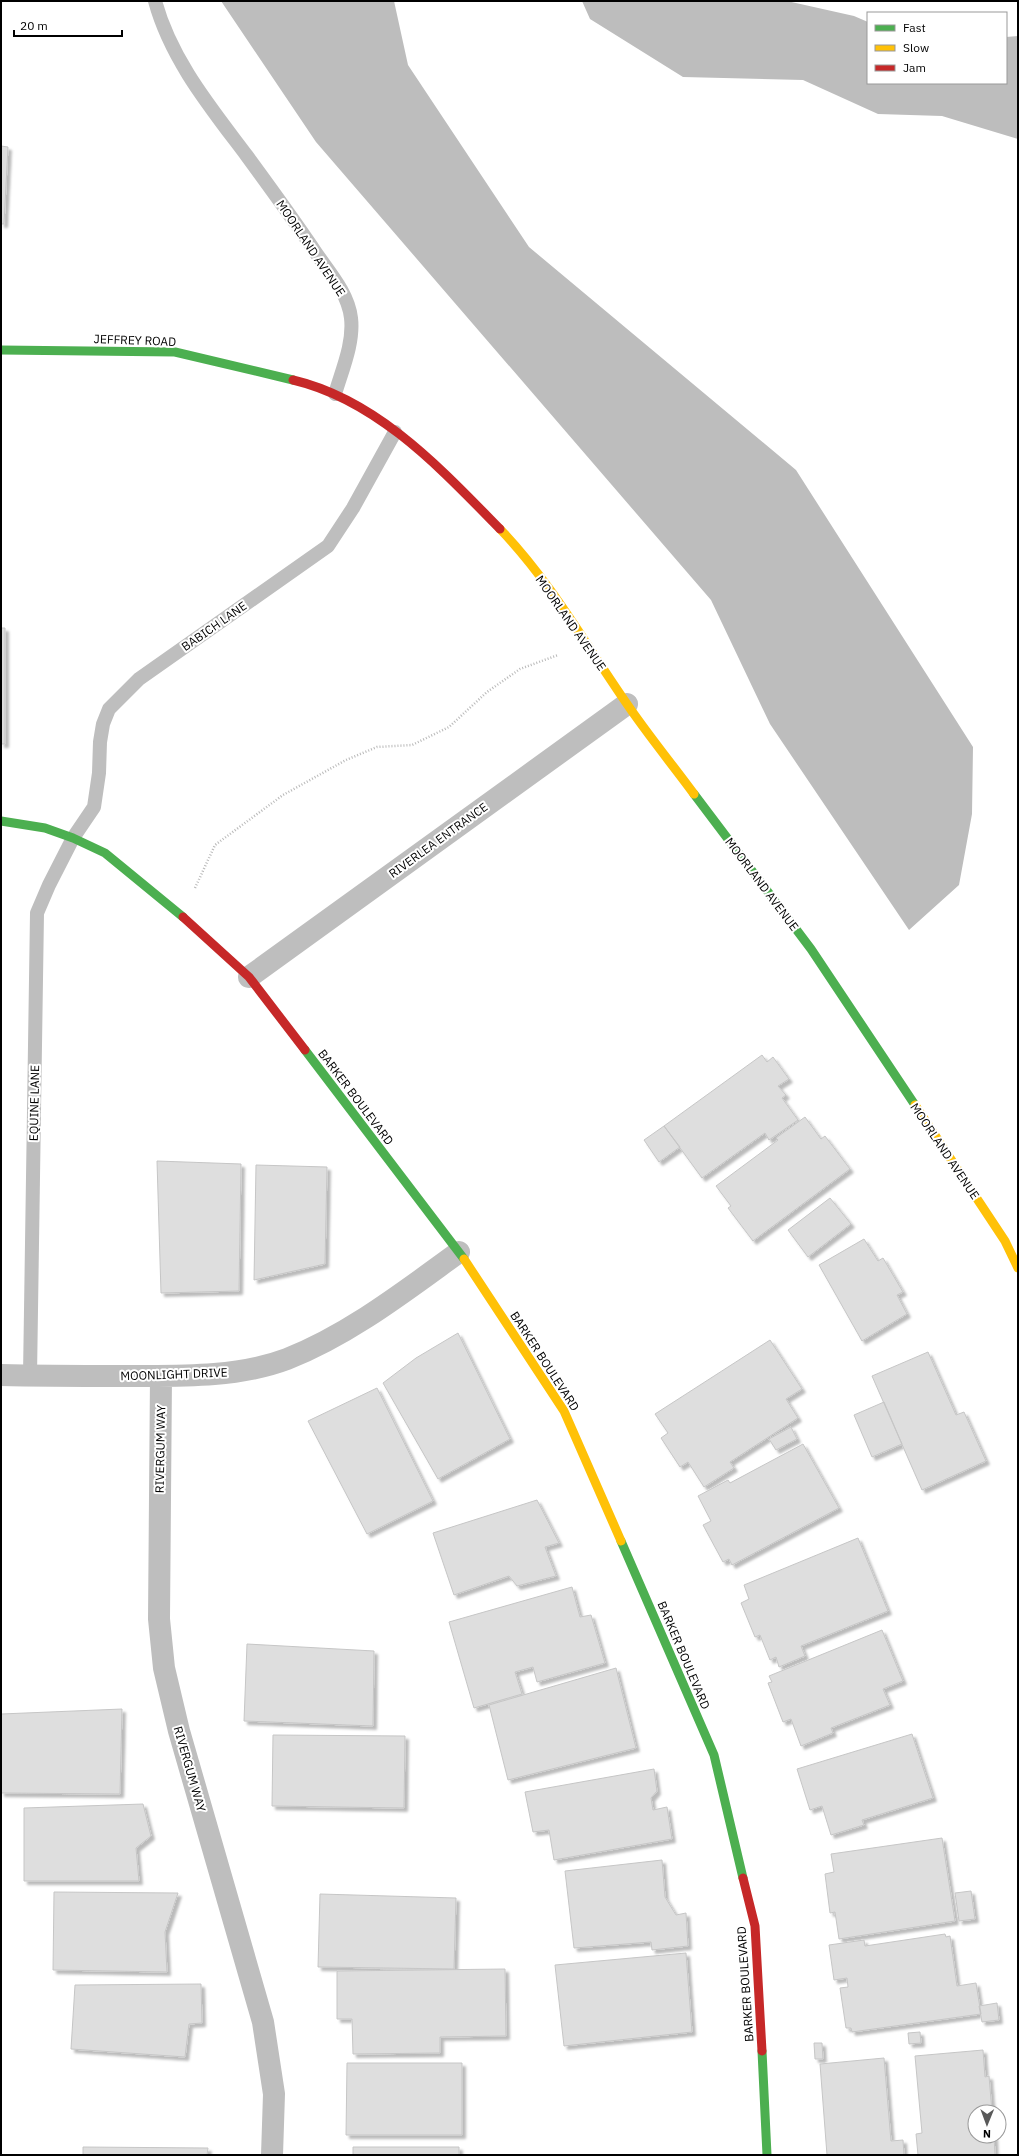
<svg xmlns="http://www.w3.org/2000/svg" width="1019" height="2156" font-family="'IBM Plex Sans',sans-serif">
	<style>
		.water { fill: #bdbdbd }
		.building { fill: #dedede; stroke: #c6c6c6; filter: url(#shadow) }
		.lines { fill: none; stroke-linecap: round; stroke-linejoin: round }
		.path { stroke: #b9b9b9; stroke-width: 2.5; stroke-dasharray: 1 2; stroke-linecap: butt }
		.lane { stroke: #bebebe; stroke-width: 14 }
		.street { stroke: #bebebe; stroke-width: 22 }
		.fast { stroke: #4caf50; stroke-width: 9 }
		.slow { stroke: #ffc107; stroke-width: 9 }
		.jam { stroke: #c62828; stroke-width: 9 }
		.labels { text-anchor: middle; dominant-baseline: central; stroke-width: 4; stroke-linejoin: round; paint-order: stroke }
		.street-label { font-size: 12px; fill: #000; stroke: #fff }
	</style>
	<defs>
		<filter id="shadow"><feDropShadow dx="3.5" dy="3.5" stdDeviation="1" flood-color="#0004"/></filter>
	</defs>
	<rect width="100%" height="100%" fill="#fff"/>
	<!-- water -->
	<path class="water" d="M221,1H394L408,65L529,247L796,470L973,747L972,814L959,885L909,930L770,724L711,600L316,142Z
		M582,1H787L854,16L868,22V83H1006V37L1018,36V139L942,116L878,114L803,80L683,77L590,19Z"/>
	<!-- building -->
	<path class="building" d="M1,146L8,147L4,224H1Z
		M1,628H5V744H1Z
		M762,1055L767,1062L773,1057L789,1079L778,1086L786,1095L782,1098L798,1120L769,1140L765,1133L702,1178L664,1126Z
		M805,1117L821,1139L825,1136L850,1169L753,1241L728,1208L731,1206L716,1186L778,1140L776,1138Z
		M664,1126L680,1147L659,1162L644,1140Z
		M157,1161L241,1164L239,1291L161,1293Z
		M256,1165L327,1167L325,1264L254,1280Z
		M830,1198L851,1224L808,1257L788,1230Z
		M864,1239L878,1261L883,1258L903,1292L897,1295L907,1314L862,1341L819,1265Z
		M458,1333L510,1439L438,1479L383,1383L416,1358Z
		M770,1340L802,1389L786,1399L798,1418L730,1462L734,1468L704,1487L688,1462L680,1467L661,1438L668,1433L655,1414Z
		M928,1352L956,1415L964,1412L986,1461L922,1490L872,1376Z
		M377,1388L433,1501L367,1534L308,1421Z
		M884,1402L902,1444L872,1457L854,1415Z
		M791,1427L797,1439L776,1450L769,1439Z
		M803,1444L839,1508L732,1565L729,1559L723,1562L703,1525L711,1521L698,1496L728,1480L730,1483Z
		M537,1500L559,1543L545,1547L556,1576L517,1586L509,1576L454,1595L433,1533Z
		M858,1538L888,1611L801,1646L805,1656L779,1667L776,1657L770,1660L760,1635L755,1637L741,1603L749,1599L744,1585Z
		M572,1587L580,1617L591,1615L605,1663L537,1682L533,1667L515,1672L522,1694L474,1708L449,1622Z
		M882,1630L903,1681L883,1689L890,1705L831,1728L833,1733L801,1746L791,1719L783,1722L768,1683L772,1682L769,1676Z
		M247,1644L374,1651L373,1726L244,1721Z
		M616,1668L636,1748L508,1780L489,1705Z
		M122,1709L120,1794L1,1793V1714Z
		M912,1734L933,1798L862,1820L864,1825L831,1835L822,1806L810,1810L797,1769Z
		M273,1735L405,1736L404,1808L272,1806Z
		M654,1769L657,1791L651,1798L653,1810L667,1807L672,1839L554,1860L549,1830L533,1832L525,1792Z
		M143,1804L151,1836L136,1848L139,1881H24V1808Z
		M942,1838L955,1921L839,1939L835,1912L830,1913L825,1874L834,1872L831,1854Z
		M662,1860L665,1897L676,1915L686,1913L688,1946L652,1950L651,1942L574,1948L565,1871Z
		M971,1891L975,1919L959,1921L955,1893Z
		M54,1892L178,1893L165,1932L167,1972L53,1970Z
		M320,1894L456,1898L454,1969L318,1967Z
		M945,1934L946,1937L950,1936L957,1986L976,1983L981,2014L852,2032L851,2028H846L840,1988L848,1987L847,1978L834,1980L829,1945L864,1940L865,1946Z
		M686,1953L692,2032L564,2046L555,1965Z
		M505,1969L506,2036L440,2037V2053L353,2054L352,2019H337V1971Z
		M201,1984L202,2023L189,2024L185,2057L71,2049L75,1985Z
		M997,2003L999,2020L982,2022L979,2006Z
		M920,2032L921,2043L909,2044L908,2033Z
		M814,2043H822L823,2059H815Z
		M983,2050L985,2077L989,2076L992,2112H975V2136H994L995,2155H918L916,2134L922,2133L915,2056Z
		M884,2058L891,2141L903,2140L904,2155H827L820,2064Z
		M347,2063H462V2135H346Z
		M83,2147L208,2148L207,2155H83Z
		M353,2147H459V2155H353Z"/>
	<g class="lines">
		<!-- path -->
		<path class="path" d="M195,888L215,845L283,795L346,760L377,747L412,745L449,727L487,692L520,669L558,655"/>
		<!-- lane -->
		<path class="lane" d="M155,1C171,60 211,108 247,156C269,186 291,216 312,247C326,269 348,291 351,318C354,343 342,370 335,394
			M30,1376L37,913L49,885L73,838L94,807L99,773L100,742L103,724L109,709L139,679L328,546L353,508L395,432"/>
		<!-- street -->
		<path class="street" d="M249,977L627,704
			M1,1375C42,1376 84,1376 125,1376C178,1376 237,1378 287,1359C350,1334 405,1291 459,1252
			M161,1376L159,1619L164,1668L179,1731L263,2022L274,2094L272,2155"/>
		<!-- fast -->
		<path class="fast" d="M1,350L175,352L293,380
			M694,794L811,949L915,1105
			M1,821L45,828L73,838L105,853L183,917
			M305,1050L464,1259
			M621,1541L714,1755L743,1878
			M762,2051L767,2155"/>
		<!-- slow -->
		<path class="slow" d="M500,529C550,581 586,645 627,704C648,735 672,764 694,794
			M915,1105L1005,1241L1018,1268
			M464,1259L564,1411L621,1541"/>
		<!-- jam -->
		<path class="jam" d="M293,380C378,400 441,469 500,529
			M183,917L249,977L305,1050
			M743,1878L755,1926L762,2051"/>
	</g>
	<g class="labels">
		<!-- street labels -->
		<g class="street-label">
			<text transform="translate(311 248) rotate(56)">MOORLAND AVENUE</text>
			<text transform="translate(135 340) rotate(2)">JEFFREY ROAD</text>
			<text transform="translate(571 623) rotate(55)">MOORLAND AVENUE</text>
			<text transform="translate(214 626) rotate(-35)">BABICH LANE</text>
			<text transform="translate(438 840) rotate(-36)">RIVERLEA ENTRANCE</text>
			<text transform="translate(762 884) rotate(53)">MOORLAND AVENUE</text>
			<text transform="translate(356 1097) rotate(53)">BARKER BOULEVARD</text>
			<text transform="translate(34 1103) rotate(-89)">EQUINE LANE</text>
			<text transform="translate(945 1151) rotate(56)">MOORLAND AVENUE</text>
			<text transform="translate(545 1361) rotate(57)">BARKER BOULEVARD</text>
			<text transform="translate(174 1374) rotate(-2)">MOONLIGHT DRIVE</text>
			<text transform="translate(160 1449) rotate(-89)">RIVERGUM WAY</text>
			<text transform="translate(684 1655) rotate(67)">BARKER BOULEVARD</text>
			<text transform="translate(190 1769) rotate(74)">RIVERGUM WAY</text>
			<text transform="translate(745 1984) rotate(-94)">BARKER BOULEVARD</text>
		</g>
	</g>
	<!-- border -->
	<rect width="1019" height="2156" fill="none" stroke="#000000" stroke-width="4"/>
	<!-- legend -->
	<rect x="867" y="12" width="140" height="72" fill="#ffffff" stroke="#999999"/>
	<rect x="875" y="25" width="20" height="6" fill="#4caf50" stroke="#999999"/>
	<text x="903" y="32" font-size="12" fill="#000000">Fast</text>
	<rect x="875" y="45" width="20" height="6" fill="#ffc107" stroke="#999999"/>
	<text x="903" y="52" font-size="12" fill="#000000">Slow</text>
	<rect x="875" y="65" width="20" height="6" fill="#c62828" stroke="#999999"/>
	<text x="903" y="72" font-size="12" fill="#000000">Jam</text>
	<!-- north arrow -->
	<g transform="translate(987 2124) rotate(181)"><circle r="19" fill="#ffffff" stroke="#999999"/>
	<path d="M0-3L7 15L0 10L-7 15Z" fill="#595959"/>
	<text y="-6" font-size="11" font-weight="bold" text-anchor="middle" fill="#000000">N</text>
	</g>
	<!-- scale -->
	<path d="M14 30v6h108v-6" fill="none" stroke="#000000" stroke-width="2"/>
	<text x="20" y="30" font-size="12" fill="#000000" stroke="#ffffff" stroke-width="3" paint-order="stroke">20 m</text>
</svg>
